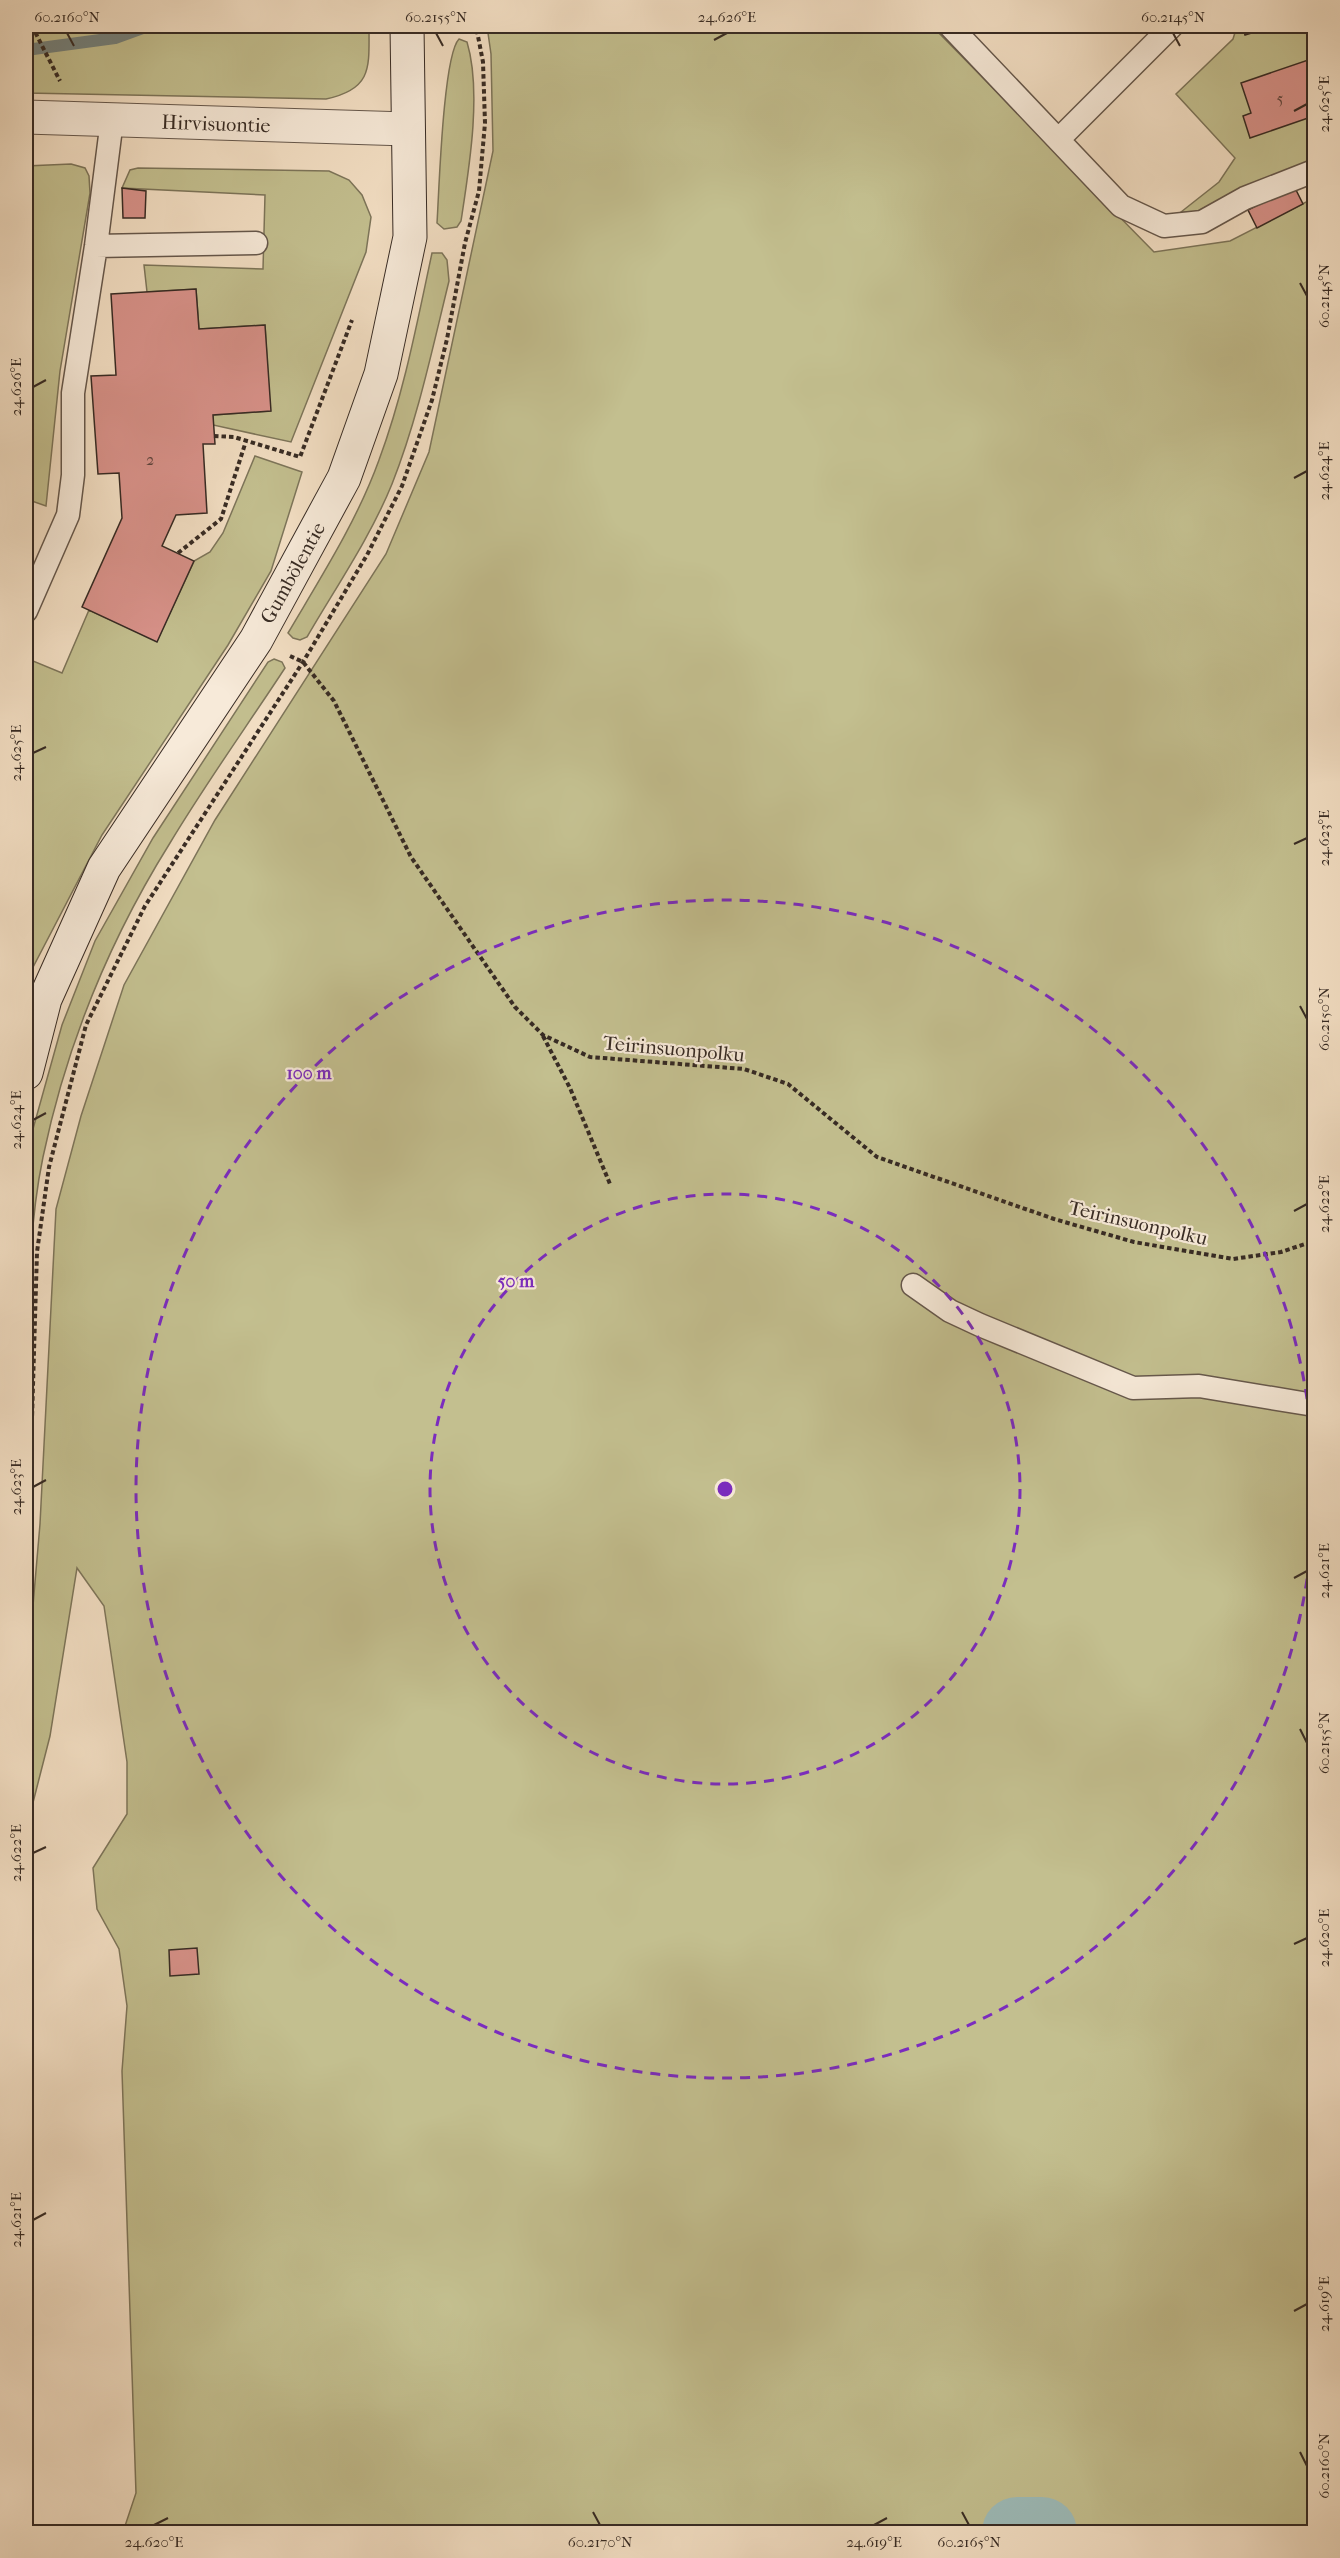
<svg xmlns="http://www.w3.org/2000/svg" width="1340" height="2558" font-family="'IM FELL French Canon',serif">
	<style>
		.green { fill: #c3bf8f; stroke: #7d755a; stroke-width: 1.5 }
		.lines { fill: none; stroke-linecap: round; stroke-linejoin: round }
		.stream { stroke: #74827e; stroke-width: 12 }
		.river { stroke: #9dbcba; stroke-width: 70 }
		.building { fill: #d8928a; stroke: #372b24; stroke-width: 1.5 }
		.lane-casing { stroke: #66584c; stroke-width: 25 }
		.street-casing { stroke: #66584c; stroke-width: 35 }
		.secondary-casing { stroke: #372b24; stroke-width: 35 }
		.path { stroke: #372b24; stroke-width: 4; stroke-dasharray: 4.5 3; stroke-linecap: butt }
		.lane { stroke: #f7ead9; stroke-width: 22 }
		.street { stroke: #f7ead9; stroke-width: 33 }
		.secondary { stroke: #f7ead9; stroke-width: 33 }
		.ticks { fill: none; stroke: #372b24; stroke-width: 2 }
		.ring { fill: none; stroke: #7b2cbf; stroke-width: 3; stroke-dasharray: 10 8 }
		.labels { text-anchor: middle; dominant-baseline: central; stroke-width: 4.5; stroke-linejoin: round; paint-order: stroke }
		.number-label { font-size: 16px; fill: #5f453e }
		.street-label { font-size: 20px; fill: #372b24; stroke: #f7ead9 }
		.centre { fill: #7b2cbf; stroke: #f7ead9; stroke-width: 3 }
		.ring-label { font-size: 18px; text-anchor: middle; font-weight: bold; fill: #7b2cbf; stroke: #f7ead9; stroke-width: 4.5; stroke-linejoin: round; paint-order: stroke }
		.neatline { fill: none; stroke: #372b24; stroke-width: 2 }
		.ticks-label { font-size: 15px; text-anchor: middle; fill: #372b24 }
	</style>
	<rect width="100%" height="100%" fill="#f3dfc4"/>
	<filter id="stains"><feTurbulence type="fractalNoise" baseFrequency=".00333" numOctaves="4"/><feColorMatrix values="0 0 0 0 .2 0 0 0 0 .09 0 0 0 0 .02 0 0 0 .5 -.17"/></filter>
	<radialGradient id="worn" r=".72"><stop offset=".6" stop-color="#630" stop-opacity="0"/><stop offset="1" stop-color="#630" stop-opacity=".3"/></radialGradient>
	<!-- green -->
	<path class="green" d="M26,26H369C369,67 373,89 326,99L26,93Z
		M487,26H932L1154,252L1230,241L1314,198V2532H123L136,2493L122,2071L127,2006L119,1949L97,1909L93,1868L127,1814V1762L104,1606L77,1568L50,1736L26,1830V1687L40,1524L56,1209L81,1116L124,985L215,820L386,554L429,452L493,151L491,54Z
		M1237,26H1314V165L1202,213L1181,212L1219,182L1235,158L1176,94L1233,39Z
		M459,39L467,42C482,92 469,169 461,221L457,227L444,229L437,223C439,193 443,55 459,39Z
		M71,164L85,168L89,176L90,193L60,371L46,506L26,499V166Z
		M138,168L329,171L349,180L362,195L371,217L366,252L291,442L213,425V415L270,411L265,325L199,329L196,289L147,292L144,265L263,269L265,195L122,188L130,170Z
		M432,253H442L447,260L449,281C432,350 418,418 392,484C370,538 336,587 307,637L300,640L293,638L288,633C321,577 357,521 379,460C404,393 417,323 432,253Z
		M255,456L302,472L271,571L228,645L102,835L30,973L26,985V658L62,673L89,610L157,641L194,561L210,552L223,533Z
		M274,659L282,662L285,668C247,726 206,783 170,843C110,939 66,1047 43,1157C26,1239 29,1324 26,1407V1154L62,1025L95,941L153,838L268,662Z"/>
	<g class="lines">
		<!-- stream -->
		<path class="stream" d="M26,50L115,38L148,26"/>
		<!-- river -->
		<path class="river" d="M1017,2532H1042"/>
	</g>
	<!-- building -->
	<path class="building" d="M1242,26H1274L1245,35Z
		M1314,58V116L1250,138L1243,116L1251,113L1241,83Z
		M1294,186L1303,204L1257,228L1248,210Z
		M122,188L146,191L145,218H123Z
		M196,289L199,329L265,325L271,411L213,415L215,444H203L207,513L176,515L162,546L194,561L157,642L82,607L122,518L119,473L98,474L91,376L116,375L111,294Z
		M197,1948L199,1974L170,1976L169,1950Z"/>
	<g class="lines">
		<defs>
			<path id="lane" d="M950,26L1121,206L1164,226L1202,222L1245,198L1314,171
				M1059,139L1172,26
				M96,246L256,243
				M26,611L68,515L73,475V393L96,246L112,120
				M913,1285L950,1311L980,1325L1133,1388L1199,1386L1314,1405"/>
			<path id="street" d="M26,117L407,129"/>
			<path id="secondary" d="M26,1073L45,999L104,868L256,640L344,478L381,374L410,237L407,26"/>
		</defs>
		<!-- lane casing -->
		<use href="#lane" class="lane-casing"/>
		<!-- street casing -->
		<use href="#street" class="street-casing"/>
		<!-- secondary casing -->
		<use href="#secondary" class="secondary-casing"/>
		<!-- path -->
		<path class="path" d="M32,26L60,81
			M214,436L234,437L300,457L352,320
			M178,553L221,519L246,441
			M290,656L303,662L334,701L411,857L515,1007L543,1035L590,1057L744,1069L788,1084L877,1157L1054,1219L1134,1242L1233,1259L1281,1252L1314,1241
			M543,1036L570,1088L610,1184
			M26,1558L29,1518L37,1252L49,1167L86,1025L145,906L303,662L367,555L402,486L432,400L447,339L465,243L479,191L485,123L483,62L476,26"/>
		<!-- lane -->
		<use href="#lane" class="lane"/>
		<!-- street -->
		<use href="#street" class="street"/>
		<!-- secondary -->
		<use href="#secondary" class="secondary"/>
	</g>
	<!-- ticks -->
	<path class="ticks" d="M67,33L74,46M436,33L443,46M1173,33L1180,46M714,40L727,33M1294,111L1307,104M1300,283L1307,296M33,387L46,380M1294,478L1307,471M33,753L46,747M1294,844L1307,838M1300,1006L1307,1019M33,1120L46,1113M1294,1211L1307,1204M33,1487L46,1480M1294,1578L1307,1571M1300,1729L1307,1743M33,1853L46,1847M1294,1944L1307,1938M33,2220L46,2213M1294,2311L1307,2304M1300,2452L1307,2466M593,2512L600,2525M962,2512L969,2525M154,2525L168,2518M874,2525L887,2518"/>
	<!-- distance rings -->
	<g class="ring">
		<circle cx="725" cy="1489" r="295"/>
		<circle cx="725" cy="1489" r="589"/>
	</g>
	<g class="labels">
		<!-- number labels -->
		<g class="number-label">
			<text x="1280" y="98">5</text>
			<text x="150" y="459">2</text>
		</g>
		<!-- street labels -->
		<g class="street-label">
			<text transform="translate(216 124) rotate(2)">Hirvisuontie</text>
			<text transform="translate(293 573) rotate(-61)">Gumbölentie</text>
			<text transform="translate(674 1049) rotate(5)">Teirinsuonpolku</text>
			<text transform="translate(1138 1223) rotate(13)">Teirinsuonpolku</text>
		</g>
	</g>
	<circle cx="725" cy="1489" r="9" class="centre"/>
	<g class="ring-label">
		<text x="309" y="1079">100 m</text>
		<text x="516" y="1287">50 m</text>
	</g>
	<!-- margin -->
	<rect width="1340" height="2558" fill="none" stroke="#f3dfc4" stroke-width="66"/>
	<rect x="33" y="33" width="1274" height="2492" class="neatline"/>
	<g class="ticks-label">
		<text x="67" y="22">60.2160°N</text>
		<text x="436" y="22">60.2155°N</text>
		<text x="727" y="22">24.626°E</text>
		<text x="1173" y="22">60.2145°N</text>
		<text transform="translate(1324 104) rotate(-90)" y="5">24.625°E</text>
		<text transform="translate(1324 296) rotate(-90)" y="5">60.2145°N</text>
		<text transform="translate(16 387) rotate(-90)" y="5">24.626°E</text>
		<text transform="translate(1324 471) rotate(-90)" y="5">24.624°E</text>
		<text transform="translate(16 753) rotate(-90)" y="5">24.625°E</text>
		<text transform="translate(1324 838) rotate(-90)" y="5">24.623°E</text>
		<text transform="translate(1324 1019) rotate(-90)" y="5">60.2150°N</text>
		<text transform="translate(16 1120) rotate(-90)" y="5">24.624°E</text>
		<text transform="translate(1324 1204) rotate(-90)" y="5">24.622°E</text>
		<text transform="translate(16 1487) rotate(-90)" y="5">24.623°E</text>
		<text transform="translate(1324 1571) rotate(-90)" y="5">24.621°E</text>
		<text transform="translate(1324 1743) rotate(-90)" y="5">60.2155°N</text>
		<text transform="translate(16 1853) rotate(-90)" y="5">24.622°E</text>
		<text transform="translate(1324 1938) rotate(-90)" y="5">24.620°E</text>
		<text transform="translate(16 2220) rotate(-90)" y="5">24.621°E</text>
		<text transform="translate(1324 2304) rotate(-90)" y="5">24.619°E</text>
		<text transform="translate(1324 2466) rotate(-90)" y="5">60.2160°N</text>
		<text x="154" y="2547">24.620°E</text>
		<text x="600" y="2547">60.2170°N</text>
		<text x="874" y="2547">24.619°E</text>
		<text x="969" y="2547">60.2165°N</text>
	</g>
	<rect width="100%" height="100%" filter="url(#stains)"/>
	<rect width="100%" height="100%" fill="url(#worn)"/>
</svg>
